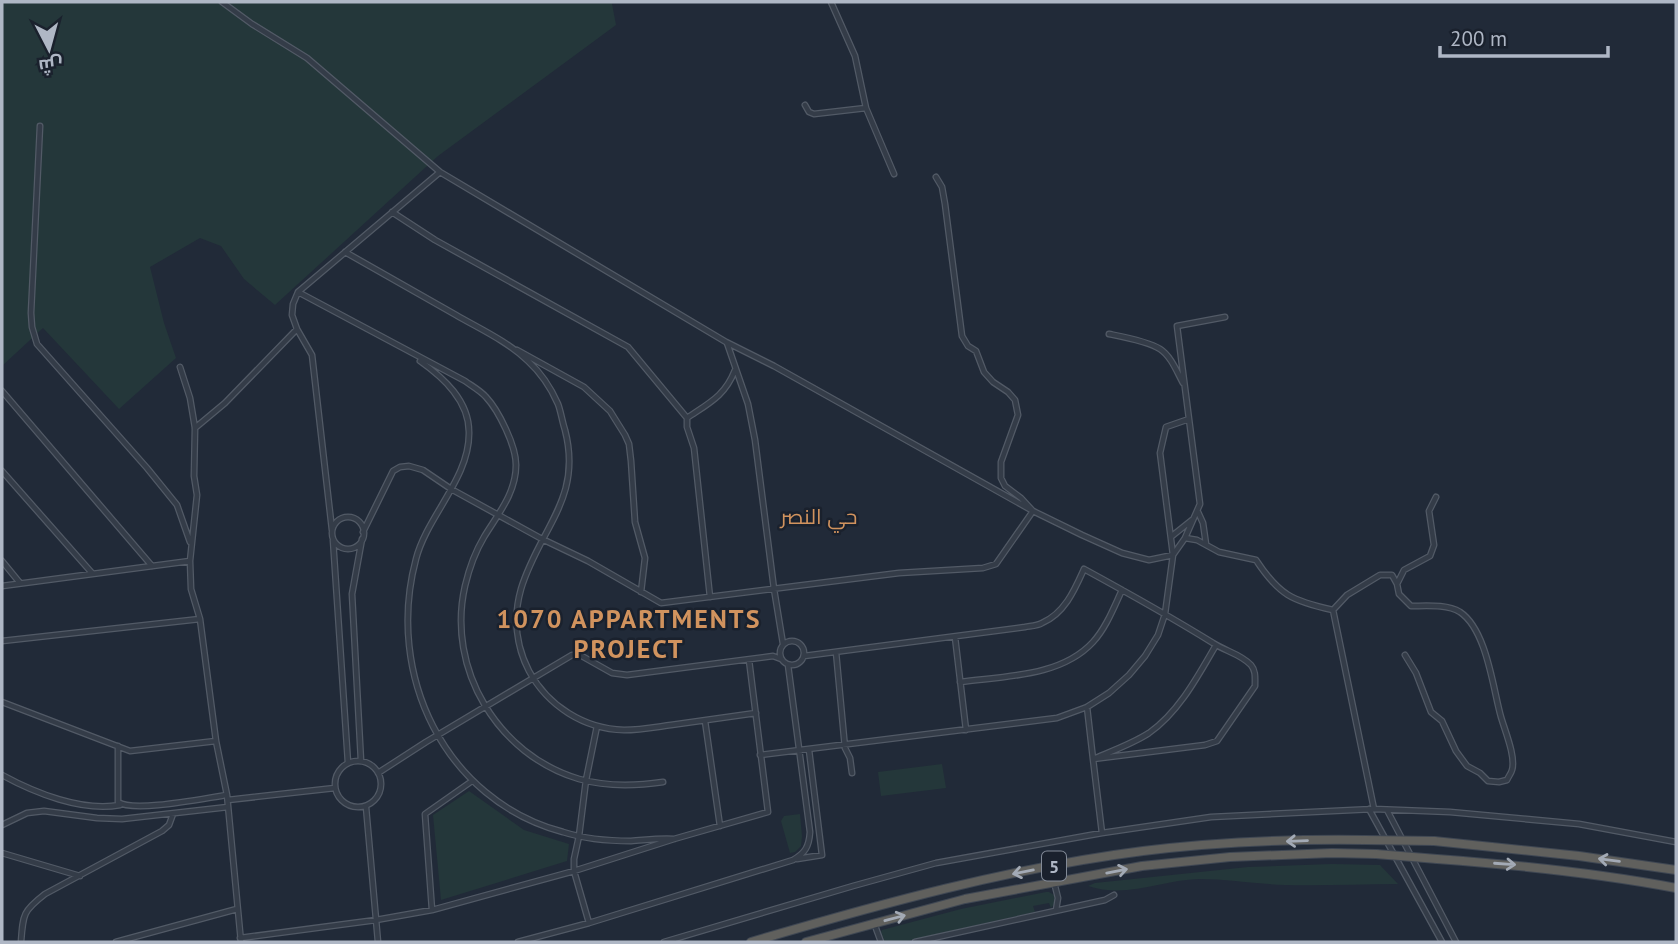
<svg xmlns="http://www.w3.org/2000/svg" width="1678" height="944" font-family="'PT Sans',Cairo,sans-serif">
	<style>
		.green { fill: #24373a }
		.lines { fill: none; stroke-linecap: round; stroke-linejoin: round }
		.minor-casing { stroke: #525a66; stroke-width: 7 }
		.trunk-casing { stroke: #3f4753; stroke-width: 10 }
		.minor { stroke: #343c48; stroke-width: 4.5 }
		.trunk { stroke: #60605d; stroke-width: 8 }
		.trunk-bridge-casing { stroke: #3f4753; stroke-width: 10; stroke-linecap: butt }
		.trunk-bridge { stroke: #60605d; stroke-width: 8 }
		.oneway { stroke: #a3aab5 }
		.labels { text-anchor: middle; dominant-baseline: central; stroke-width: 5; stroke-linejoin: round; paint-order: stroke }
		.shield { fill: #1a212d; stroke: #828a97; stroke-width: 2 }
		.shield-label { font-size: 18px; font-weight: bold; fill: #afb7c5 }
		.neighbourhood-label { font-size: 21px; fill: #d1935e; stroke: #1a212d }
		.district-label { font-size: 26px; font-weight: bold; letter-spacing: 2px; fill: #d1935e; stroke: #1a212d }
	</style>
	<rect width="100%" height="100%" fill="#212a38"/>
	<!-- green -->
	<path class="green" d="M2,2H613L612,4L616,25L438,156L275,305L244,279L221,246L200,238L150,267L164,323L176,358L119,409L43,328L2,366Z
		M942,764L946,788L881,796L878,772Z
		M469,791L524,830L569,844L567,861L441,900L433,815Z
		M800,814L802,836L801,846L795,852L790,853L781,821L784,816Z
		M1332,864L1380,865L1398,884C1360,884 1323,886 1285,885C1256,884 1228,879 1199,879C1161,880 1127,899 1088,886L1095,883L1248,867Z
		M1046,892H1049L1054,895C1056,901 1056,903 1051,908L1049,903L1033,906L1035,912L903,942H885L881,932L882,930L961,909Z"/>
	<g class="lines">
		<defs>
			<path id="minor" d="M222,2L252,24L307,58L440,172L726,342L774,366L1033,511L1082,535L1122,553L1149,560L1173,555L1185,538L1200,504L1177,326L1225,317
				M831,2L855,56L866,108L894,174
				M805,105L809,112L814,114L866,108
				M40,126L31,313L32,327L37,344L147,468L177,505L190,542
				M392,212L435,240L628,347L687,418V427L694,448L710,597
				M345,252C382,273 419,294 456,315C480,329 507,341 528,361C540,372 551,388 558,404C561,412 562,421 565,430C583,499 539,529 521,589C513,617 516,646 529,671C548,706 584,729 624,730C640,730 656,727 671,725C700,721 728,717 756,713
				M298,292L465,381C472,386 481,391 486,397C499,411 516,446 516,465C516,493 498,514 484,537C475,552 469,569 465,586C446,669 498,755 579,779C607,787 635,786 663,782
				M1109,334C1124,337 1147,341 1160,349C1171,356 1177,372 1183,383
				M727,343L748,404L755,440L774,589L783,644
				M517,350L584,387L610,411L625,435L629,444L631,461L635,522L645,558L641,592
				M420,361C444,378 469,401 469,432C470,478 427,516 416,559C385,674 444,800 563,832C585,839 608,841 631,841C646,840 659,838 674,839
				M180,367L190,398L195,428L194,476L197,495L190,561L191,589L200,619L216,741L227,795L241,942
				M2,391L152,566
				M687,418C709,403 725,396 735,370
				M195,428L225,403L297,329
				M2,471L92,573
				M1198,512L1203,523L1206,544
				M332 533a16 16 0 1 1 32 0a16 16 0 1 1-32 0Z
				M332,530L312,355L297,329L292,315L293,304L298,292L440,172
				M363,532L393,471L400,467L409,466L423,470L451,489L542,539L588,561L661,603L899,573L983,568L996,564L1033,511L1021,498L1005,486L1001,478V462L1018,415L1015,400L1008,392L993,382L984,372L976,351L968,346L962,336L945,204L942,187L936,177
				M1172,536L1192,520
				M1185,538L1197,540L1219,552L1256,560C1279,595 1292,601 1333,610L1347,595L1380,575H1392L1397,584L1404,570L1430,556L1434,545L1429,511L1436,497
				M333,540L348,763
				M2,561L20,583
				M1397,584L1399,594L1411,606C1426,606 1447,604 1460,612C1487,630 1493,689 1501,717C1505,731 1516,757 1512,770C1511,774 1508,777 1507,780L1499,782L1488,781L1480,773L1467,766L1456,751L1442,721L1431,712L1416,673L1405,655
				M2,586L190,561
				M1333,610L1374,809
				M955,637L966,730
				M780 653a12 12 0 1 1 24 0a12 12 0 1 1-24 0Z
				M2,641L200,619
				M836,652L845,748L850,758L852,773
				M804,656L1025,627C1030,626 1037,626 1042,623C1065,613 1075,589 1084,569C1128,593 1171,617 1213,643C1225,651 1241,654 1251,665C1256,671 1255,678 1255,686L1217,741L1205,745L1093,759L1102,833
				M960,682C1004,676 1061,677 1093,642C1106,628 1114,607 1122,590
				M2,702L130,751L216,741
				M1087,707L1093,759C1112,751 1132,744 1149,733C1179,712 1198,676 1216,645
				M705,721L720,826
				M118,746V802C134,813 205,798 227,795
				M760,755L1057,718L1087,707L1109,693L1129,675L1145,656L1158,635L1165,614L1173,555L1160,453L1166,427L1189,419
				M335 784a23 23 0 1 1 46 0a23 23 0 1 1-46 0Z
				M361,761L352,594L362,539
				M378,773L426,742L572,655H580L612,673L627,675L773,656L781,659
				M2,775C35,793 82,812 120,805
				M228,800L335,788
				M366,807L378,942
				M1369,809L1442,942
				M1387,810L1456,942
				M2,825L27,813L44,811L97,818L122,819L228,807
				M2,853L80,876
				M797,859L822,855L809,750
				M1055,886L1058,898L1056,910
				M432,910L425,814L472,781
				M589,923L574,871V859L579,836L586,780L597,726
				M874,923L881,942
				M240,938L376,920L432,910L574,871L674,839L768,812L749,660
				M21,942C23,914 23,911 45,894L162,831L169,825L173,814
				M116,942L237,909
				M518,942L589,923L793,860C805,853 809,847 810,832L788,665
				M664,942L853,886L936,863L1102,833L1211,817L1374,809L1450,812L1579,824L1676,842
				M915,942L1105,900L1114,895"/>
			<path id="trunk" d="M1434,841L1579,856L1676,870
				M1437,859C1518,865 1597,873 1676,888
				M751,942C880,904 1010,868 1143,851C1216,842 1291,839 1365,840
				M806,942L965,899L1142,866L1230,857L1332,853L1376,854"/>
		</defs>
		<!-- minor casing -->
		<use href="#minor" class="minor-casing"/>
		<!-- trunk casing -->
		<use href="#trunk" class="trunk-casing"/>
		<!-- minor -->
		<use href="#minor" class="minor"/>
		<!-- trunk -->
		<use href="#trunk" class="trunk"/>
		<defs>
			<path id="trunk-bridge" d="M1365,840L1434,841
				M1376,854L1437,859"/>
		</defs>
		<!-- trunk-bridge casing -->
		<use href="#trunk-bridge" class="trunk-bridge-casing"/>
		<!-- trunk-bridge -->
		<use href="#trunk-bridge" class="trunk-bridge"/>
	</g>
	<!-- one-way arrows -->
	<defs><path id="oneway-shaft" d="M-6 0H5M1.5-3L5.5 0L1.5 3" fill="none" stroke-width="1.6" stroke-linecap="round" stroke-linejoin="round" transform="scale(1.75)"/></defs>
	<g class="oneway">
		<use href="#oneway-shaft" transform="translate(1297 841) rotate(178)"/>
		<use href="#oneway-shaft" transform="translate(1609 860) rotate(-173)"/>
		<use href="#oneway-shaft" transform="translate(1505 864) rotate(4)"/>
		<use href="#oneway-shaft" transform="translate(1117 871) rotate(-11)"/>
		<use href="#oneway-shaft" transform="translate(1023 872) rotate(169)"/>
		<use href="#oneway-shaft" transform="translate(895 918) rotate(-15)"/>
	</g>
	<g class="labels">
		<!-- shield labels -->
		<rect class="shield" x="1042" y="851.5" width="24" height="29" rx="5"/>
		<g class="shield-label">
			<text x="1054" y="866">5</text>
		</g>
		<!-- neighbourhood labels -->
		<g class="neighbourhood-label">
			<text x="819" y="516">حي النصر</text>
		</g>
		<!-- district labels -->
		<g class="district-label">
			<text x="629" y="618">1070 APPARTMENTS<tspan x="629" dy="30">PROJECT</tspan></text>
		</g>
	</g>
	<!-- border -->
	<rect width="1678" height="944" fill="none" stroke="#afb7c5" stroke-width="7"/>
	<!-- north arrow -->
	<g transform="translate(49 49) rotate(174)" stroke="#1a212d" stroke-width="5" paint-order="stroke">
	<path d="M0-5L12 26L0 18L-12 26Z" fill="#afb7c5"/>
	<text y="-10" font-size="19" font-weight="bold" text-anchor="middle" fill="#afb7c5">ش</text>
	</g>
	<!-- scale -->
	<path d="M1440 46v10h168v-10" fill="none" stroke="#afb7c5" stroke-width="3.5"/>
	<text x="1450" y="46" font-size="21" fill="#afb7c5" stroke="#1a212d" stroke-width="5" paint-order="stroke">200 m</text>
</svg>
